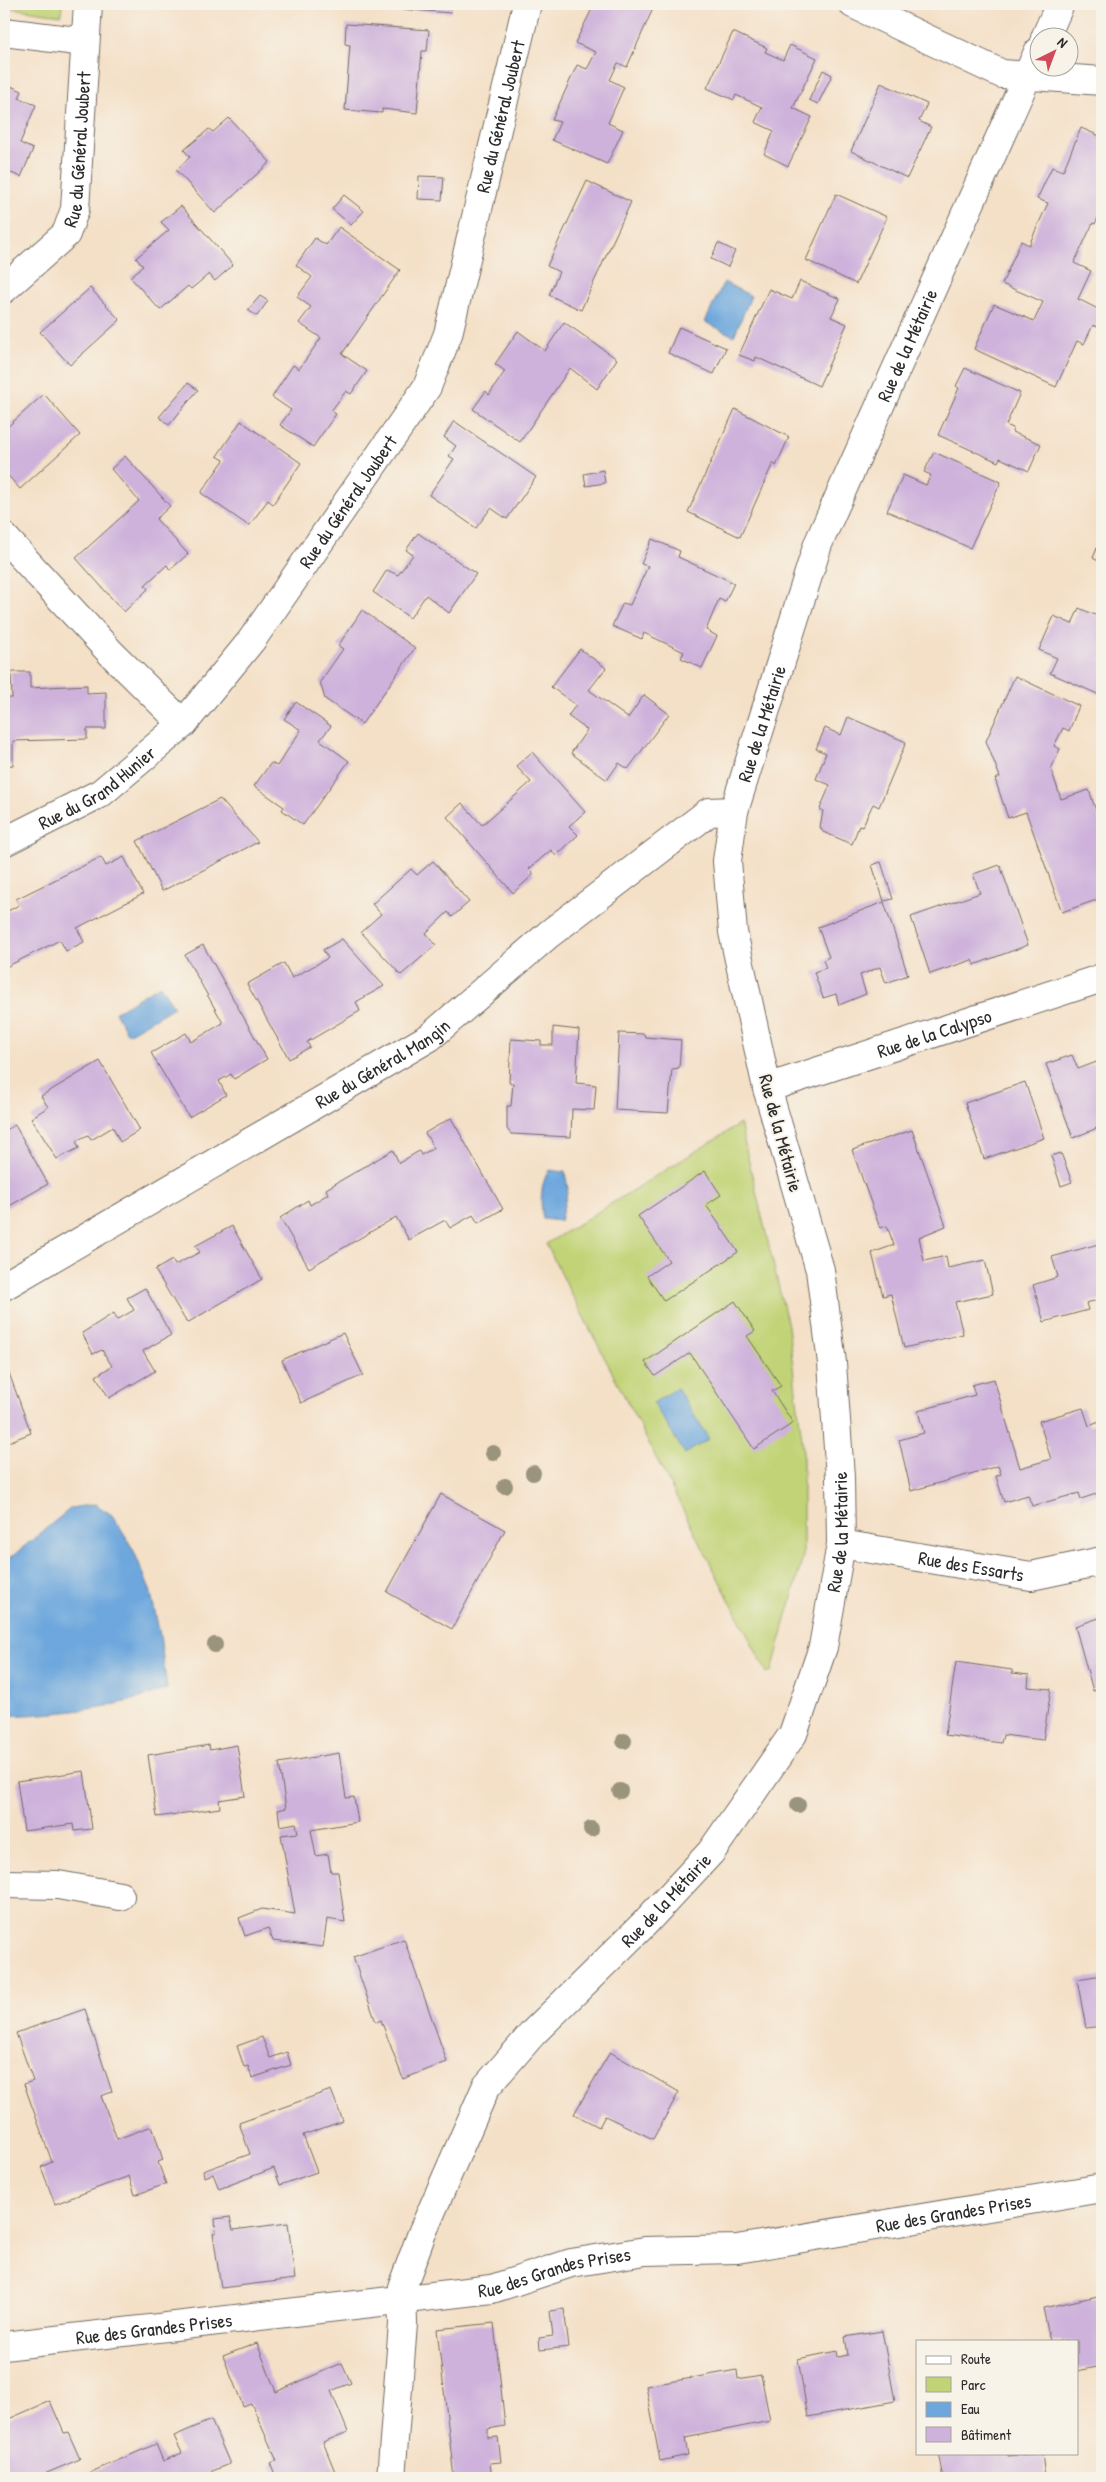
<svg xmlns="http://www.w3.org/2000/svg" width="1106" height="2482" font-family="'Patrick Hand',sans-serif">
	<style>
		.green { fill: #c1d376; stroke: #767f50 }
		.water { fill: #6da7dd; stroke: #4c6984 }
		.building { fill: #ceb2db }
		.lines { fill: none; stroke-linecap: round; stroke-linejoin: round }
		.minor-casing { stroke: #716a62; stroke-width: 30 }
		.minor { stroke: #fff; stroke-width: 28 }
		.tree { fill: #9a947c }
		.labels { text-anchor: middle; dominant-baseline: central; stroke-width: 4; stroke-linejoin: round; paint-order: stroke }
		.street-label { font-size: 19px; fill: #2b2b2b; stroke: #f7f3e8 }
	</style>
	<rect width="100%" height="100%" fill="#f7f3e8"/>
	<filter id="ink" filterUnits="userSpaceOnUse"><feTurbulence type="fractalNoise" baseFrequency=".02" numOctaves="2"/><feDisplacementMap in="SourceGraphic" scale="10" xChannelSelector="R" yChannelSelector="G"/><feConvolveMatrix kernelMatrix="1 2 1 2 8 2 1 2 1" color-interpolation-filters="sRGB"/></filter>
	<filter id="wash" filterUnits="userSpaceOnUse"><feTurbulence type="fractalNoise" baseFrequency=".0096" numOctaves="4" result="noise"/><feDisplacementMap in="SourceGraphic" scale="20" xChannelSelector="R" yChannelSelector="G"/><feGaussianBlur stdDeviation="1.12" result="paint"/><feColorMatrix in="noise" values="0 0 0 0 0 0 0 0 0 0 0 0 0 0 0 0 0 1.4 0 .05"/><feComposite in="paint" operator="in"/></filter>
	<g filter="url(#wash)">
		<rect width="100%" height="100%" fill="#f4e0c7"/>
		<!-- green -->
		<path class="green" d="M4,4H62L61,15L4,7Z
			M740,1124L788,1326L803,1448V1557L772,1671L767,1673L546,1244Z"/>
		<!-- water -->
		<path class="water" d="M724,282L751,296L734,336L705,322Z
			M160,985L174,1007L128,1034L115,1012Z
			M549,1170L565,1172L568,1189L560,1221L543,1219C540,1203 540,1185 549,1170Z
			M677,1388L709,1439L685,1454L653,1403Z
			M95,1504L112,1515L133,1549L150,1589L160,1635L167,1689C116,1709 59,1714 4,1716V1563L71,1508Z"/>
		<g id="blocks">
			<!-- building -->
			<path class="building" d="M388,4H452L451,13L387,8Z
				M580,4H655L627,67L618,63L610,80L624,87L608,123L623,130L607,164L552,140L560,122L552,120L577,65L587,69L596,52L575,43L592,9Z
				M346,24L429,30L427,51H422L417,113L382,109V113L345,110L350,45L345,44Z
				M733,32L767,48L765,52L783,60L790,45L817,58L793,108L812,117L788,166L764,154L774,131L755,122L762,107L736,95L734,100L707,88Z
				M823,70L832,75L818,104L809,100Z
				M4,83L22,91L19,98L36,105L20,143L33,149L21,177L4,170Z
				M881,83L927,104L919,121L931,127L907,178L851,151Z
				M229,118L270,162L215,213L176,170L190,157L184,150L209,129L213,132Z
				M1081,128L1102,137V209L1095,224L1093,223L1074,263L1091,271L1078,299L1102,311V316L1097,327L1093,325L1084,344L1077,341L1056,387L974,349L994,304L1034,321L1043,302L1002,284L1021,241L1029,245L1048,203L1037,199L1052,167L1063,171Z
				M419,176L444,177L442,200L418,199Z
				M587,181L631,202L581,310L549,295L559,272L547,266Z
				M836,194L887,217L856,284L806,260Z
				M344,195L364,211L351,225L332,209Z
				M181,206L233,265L215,281L209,274L191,289L188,286L160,310L130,277L143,266L136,258L169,230L161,222Z
				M339,227L400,270L342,354L367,371L351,394L346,391L331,411L336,414L313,447L280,425L291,410L272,397L293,365L299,369L321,338L299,323L311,307L297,297L312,277L296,265L315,238L326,245Z
				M718,243L735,251L728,267L711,259Z
				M800,281L840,299L831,317L847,324L819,386L756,357L755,361L739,355L769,289L792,299Z
				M90,288L120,320L70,365L40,332Z
				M260,296L268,301L257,316L248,310Z
				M564,322L617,359L597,389L570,368L520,442L473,409L486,391L489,395L505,371L495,364L518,331L545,351Z
				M679,327L726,348L714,374L668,353Z
				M965,368L1020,393L1006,425L1013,428L1012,432L1041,444L1029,471L1000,458L998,462L938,435L959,388L956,386Z
				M188,383L198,390L169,425L159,417Z
				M44,394L80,435L20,489L4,471V430Z
				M735,409L789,437L776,466L773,463L740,537L688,512Z
				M241,421L301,463L273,504L268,500L249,526L201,493L224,460L217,456Z
				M454,421L536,477L507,519L491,508L476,528L429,495L454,459L449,456L456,446L444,437Z
				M934,452L1001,482L970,548L887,511L903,475L926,485L931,475L924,472Z
				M125,456L170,506L156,519L188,554L170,570L167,565L145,585L148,589L124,612L76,558L139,501L111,469Z
				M603,470L605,483L586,486L584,474Z
				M418,533L476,574L449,613L426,595L410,618L373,592L387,570L398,575L413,555L406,550Z
				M1102,536V563L1093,558Z
				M652,539L680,551L678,557L734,583L725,602L719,599L706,630L717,636L702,668L681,658L684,652L644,633L642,639L612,626L623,603L630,605L648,566L641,564Z
				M1079,608L1102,618V696L1050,673L1057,658L1039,650L1054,616L1072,624Z
				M362,610L415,648L362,724L325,699L320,682L343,649L338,646Z
				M580,649L606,668L589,690L628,718L644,695L669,714L628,769L619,763L607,780L571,753L587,730L568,716L576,705L551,687Z
				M11,672H30V688L87,685V693L106,692V729H87V739L13,741V765L4,766V698H12Z
				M1015,676L1079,706L1069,731L1063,728L1054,746L1060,749L1051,769L1061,799L1089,790L1102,828L1100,831L1102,838V898L1062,912L1026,812L1008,818L995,779L1000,777L986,741Z
				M296,702L331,726L320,740L349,761L303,825L282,810L284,807L254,786L271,763L277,766L301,730L284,719Z
				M848,717L906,742L879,807L873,804L862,827L859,826L852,844L823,832L820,827L823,811L820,809L830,785L816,779L826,753L816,749L825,728L841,735Z
				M532,752L585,812L569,826L578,835L556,856L551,850L529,869L534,874L513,893L447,817L462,803L482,825L531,782L516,766Z
				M220,799L258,842L162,891L137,841Z
				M101,857L106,866L124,857L143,894L77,928L84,942L66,951L60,940L4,968V913L19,905L16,899Z
				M433,861L469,902L452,917L448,912L426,933L436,945L401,975L361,932L381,914L372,904L411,869L417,875Z
				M881,862L893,899L884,901L872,865Z
				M1000,865L1028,945L974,965L972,960L930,974L911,917L980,893L973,874Z
				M884,902L908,975L886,983L880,967L860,975L866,994L839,1005L836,994L823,998L814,972L826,968L823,960L829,957L818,927Z
				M342,939L384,986L356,1002L360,1011L307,1042L310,1047L289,1059L247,984L284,963L292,978L328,958L323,950Z
				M203,945L267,1059L234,1079L231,1074L219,1081L226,1095L189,1117L151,1053L186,1033L191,1042L223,1023L185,955Z
				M553,1027L579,1030L576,1083L596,1085L594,1110L572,1109L571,1137L511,1134L507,1129V1106H511L513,1083H509L511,1039L541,1041V1045H553Z
				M619,1033L644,1034L645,1037L681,1040L679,1068L672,1069L668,1113L615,1110Z
				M1072,1055L1078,1069L1102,1060V1126L1073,1138L1046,1064Z
				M100,1061L140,1130L120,1142L113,1127L91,1140L88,1135L76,1141L79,1148L57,1159L31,1118L48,1107L41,1096Z
				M1025,1082L1044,1138L984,1159L965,1103Z
				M451,1118L503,1209L478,1223L473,1215L450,1228L445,1220L409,1240L396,1217L309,1268L280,1218L308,1200L310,1205L328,1194L326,1189L393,1150L399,1163L419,1151L421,1155L434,1148L425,1133Z
				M15,1125L48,1184L4,1209V1131Z
				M912,1130L946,1226L919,1237L924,1261L946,1256L948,1268L985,1260L993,1294L955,1302L963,1334L904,1348L891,1294L883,1296L872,1253L894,1245L887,1226L880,1228L852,1150Z
				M1061,1153L1072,1182L1061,1186L1051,1156Z
				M705,1171L721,1195L706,1205L738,1252L664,1301L647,1276L669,1261L638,1216Z
				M232,1226L262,1279L187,1323L155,1270L172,1260L175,1265L200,1252L195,1246Z
				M1102,1243V1299L1086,1303L1088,1310L1044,1322L1033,1285L1058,1277L1052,1257Z
				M145,1288L171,1335L143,1351L155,1371L109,1398L96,1376L112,1366L102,1350L93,1354L82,1333L114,1313L117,1320L134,1310L127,1298Z
				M735,1301L755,1331L747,1336L781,1386L772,1391L793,1423L754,1449L690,1353L655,1376L645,1362Z
				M343,1333L363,1375L301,1403L282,1360Z
				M6,1365L31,1433L6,1443L4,1437V1366Z
				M994,1379L1020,1468L1051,1459L1039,1421L1083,1408L1089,1426L1102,1421V1492L1081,1499L1079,1493L1032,1506L1028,1495L1004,1502L996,1476L1001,1474L998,1466L911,1491L899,1440L924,1433L918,1411L975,1395L972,1385Z
				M441,1494L505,1530L452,1629L387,1592Z
				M1102,1617V1688L1093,1691L1075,1626Z
				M956,1662L1012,1670V1673L1029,1675L1028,1687L1051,1689L1043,1740L1003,1735L1001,1743L945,1735Z
				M209,1745L210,1750L237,1745L245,1796L219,1800L220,1808L157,1817L148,1755Z
				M339,1753L346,1798L354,1797L358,1822L311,1830L316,1856L328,1854L331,1872H338L345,1922L327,1919L323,1947L273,1941L268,1928L245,1936L239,1918L262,1909L295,1914L281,1835L298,1833L296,1823L280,1826L278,1810L286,1808L279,1763Z
				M84,1771L92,1829L74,1831L73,1824L24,1831L17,1781Z
				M404,1939L447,2062L403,2079L381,2020L376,2022L353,1957Z
				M1102,1975V2026L1086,2028L1077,1979Z
				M85,2009L112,2092L101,2096L117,2139L152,2126L163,2160L158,2162L166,2184L135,2195L129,2176L55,2204L41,2167L52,2162L24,2084L33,2081L16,2033Z
				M262,2037L270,2058L287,2052L291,2065L252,2078L248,2066L244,2067L237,2046Z
				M610,2052L679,2092L653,2139L605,2116L599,2127L574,2114Z
				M331,2090L343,2121L303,2135L317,2172L280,2185L274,2168L219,2189L213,2174L204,2177L203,2171L250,2154L239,2123Z
				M230,2217L233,2230L288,2223L295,2279L221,2288L213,2233H216L215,2219Z
				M1102,2295V2366L1077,2371V2341H1050L1043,2308Z
				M564,2309L569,2347L540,2350L539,2338L553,2336L550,2311Z
				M494,2323L505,2426L488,2429V2438L498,2437L501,2462L490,2463L492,2478H454L437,2329Z
				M882,2331L895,2401L808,2417L798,2359L837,2351L838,2357L848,2355L845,2337Z
				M257,2343L276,2392L342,2363L351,2383L331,2391L348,2432L323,2442L336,2474L327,2478H276L270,2463L277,2461L251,2403L243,2406L223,2356Z
				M737,2370L738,2379L761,2375L770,2421L685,2438L688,2455L660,2461L646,2386Z
				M50,2401L64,2433L68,2432L80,2459L35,2478H5L4,2421Z
				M211,2420L230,2464L195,2478H83L82,2476L156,2444L163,2461L182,2453L174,2436Z
				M938,2453H1008V2456L1042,2453L1045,2478H985L984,2476L943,2478Z"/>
		</g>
	</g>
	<g filter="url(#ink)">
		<use href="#blocks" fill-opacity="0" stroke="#716a62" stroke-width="1"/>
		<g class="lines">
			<defs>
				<g id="minor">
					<path d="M853,4L1002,74L1102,81"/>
					<path d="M4,32L85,42"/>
					<path d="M1045,38L1060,4"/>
					<path id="s1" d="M4,289L66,234L75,209L88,4"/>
					<path id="s2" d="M4,537L111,653L183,724L251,641L427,387L448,334L527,4"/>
					<path id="s3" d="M4,842L101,793L183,724"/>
					<path id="s4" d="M767,1088L1102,978"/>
					<path id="s5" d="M4,1286L430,1037L549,934L709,812L734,811"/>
					<path id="s6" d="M841,1544L1031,1576L1102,1561"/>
					<path d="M4,1884L58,1885L120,1896"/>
					<path id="s7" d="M4,2346L492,2289L571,2263L645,2251L737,2249L1102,2188"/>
					<path id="s8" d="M391,2478L403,2324L402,2287L422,2233L486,2087L533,2033L644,1924L711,1852L793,1734L823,1647L841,1544L840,1477L832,1363L820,1270L767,1088L733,932L727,861L734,811L818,544L1038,52"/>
				</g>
			</defs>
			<!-- minor casing -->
			<use href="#minor" class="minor-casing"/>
			<!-- minor -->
			<use href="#minor" class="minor"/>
		</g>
		<!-- trees -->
		<g class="tree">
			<circle cx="493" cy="1453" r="8"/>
			<circle cx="533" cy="1473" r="8"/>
			<circle cx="505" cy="1486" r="8"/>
			<circle cx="215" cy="1645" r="8"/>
			<circle cx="624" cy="1741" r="8"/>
			<circle cx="620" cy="1791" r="8"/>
			<circle cx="798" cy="1805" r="8"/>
			<circle cx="591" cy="1829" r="8"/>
		</g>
	</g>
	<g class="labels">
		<!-- street labels -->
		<g class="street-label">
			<text stroke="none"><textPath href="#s2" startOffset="956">Rue du Général Joubert</textPath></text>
			<text stroke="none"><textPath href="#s1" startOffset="169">Rue du Général Joubert</textPath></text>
			<text stroke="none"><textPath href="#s8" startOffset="2318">Rue de la Métairie</textPath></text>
			<text stroke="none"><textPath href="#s2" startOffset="536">Rue du Général Joubert</textPath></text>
			<text stroke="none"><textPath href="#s8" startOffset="1912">Rue de la Métairie</textPath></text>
			<text stroke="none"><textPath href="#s3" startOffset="108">Rue du Grand Hunier</textPath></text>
			<text stroke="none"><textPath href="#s4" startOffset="176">Rue de la Calypso</textPath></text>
			<text stroke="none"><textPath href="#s5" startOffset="439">Rue du Général Mangin</textPath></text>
			<text transform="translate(781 1133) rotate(75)">Rue de la Métairie</text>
			<text stroke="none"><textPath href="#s8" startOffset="1086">Rue de la Métairie</textPath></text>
			<text stroke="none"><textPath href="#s6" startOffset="132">Rue des Essarts</textPath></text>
			<text stroke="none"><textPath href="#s8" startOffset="668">Rue de la Métairie</textPath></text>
			<text stroke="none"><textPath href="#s7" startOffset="961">Rue des Grandes Prises</textPath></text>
			<text stroke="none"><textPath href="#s7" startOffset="556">Rue des Grandes Prises</textPath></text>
			<text stroke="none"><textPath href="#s7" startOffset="151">Rue des Grandes Prises</textPath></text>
		</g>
	</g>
	<!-- margin -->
	<rect width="1106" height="2482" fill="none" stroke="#f7f3e8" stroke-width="20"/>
	<!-- legend -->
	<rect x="916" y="2340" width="162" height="115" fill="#f7f3e8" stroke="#a5a39c"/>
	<rect x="926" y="2356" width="25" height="8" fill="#ffffff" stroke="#a5a39c"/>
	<text x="961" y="2364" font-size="15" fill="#2b2b2b">Route</text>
	<rect x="926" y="2377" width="25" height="15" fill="#c1d376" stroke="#a5a39c"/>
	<text x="961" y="2390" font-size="15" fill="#2b2b2b">Parc</text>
	<rect x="926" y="2402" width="25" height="15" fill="#6da7dd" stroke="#a5a39c"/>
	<text x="961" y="2414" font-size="15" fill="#2b2b2b">Eau</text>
	<rect x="926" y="2427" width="25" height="15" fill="#ceb2db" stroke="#a5a39c"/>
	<text x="961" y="2440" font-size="15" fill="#2b2b2b">Bâtiment</text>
	<!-- north arrow -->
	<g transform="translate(1054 52) rotate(42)"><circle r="24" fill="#f7f3e8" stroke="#a5a39c"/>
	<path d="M0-4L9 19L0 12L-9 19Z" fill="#d1495b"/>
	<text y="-8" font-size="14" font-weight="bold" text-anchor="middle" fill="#2b2b2b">N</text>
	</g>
</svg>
